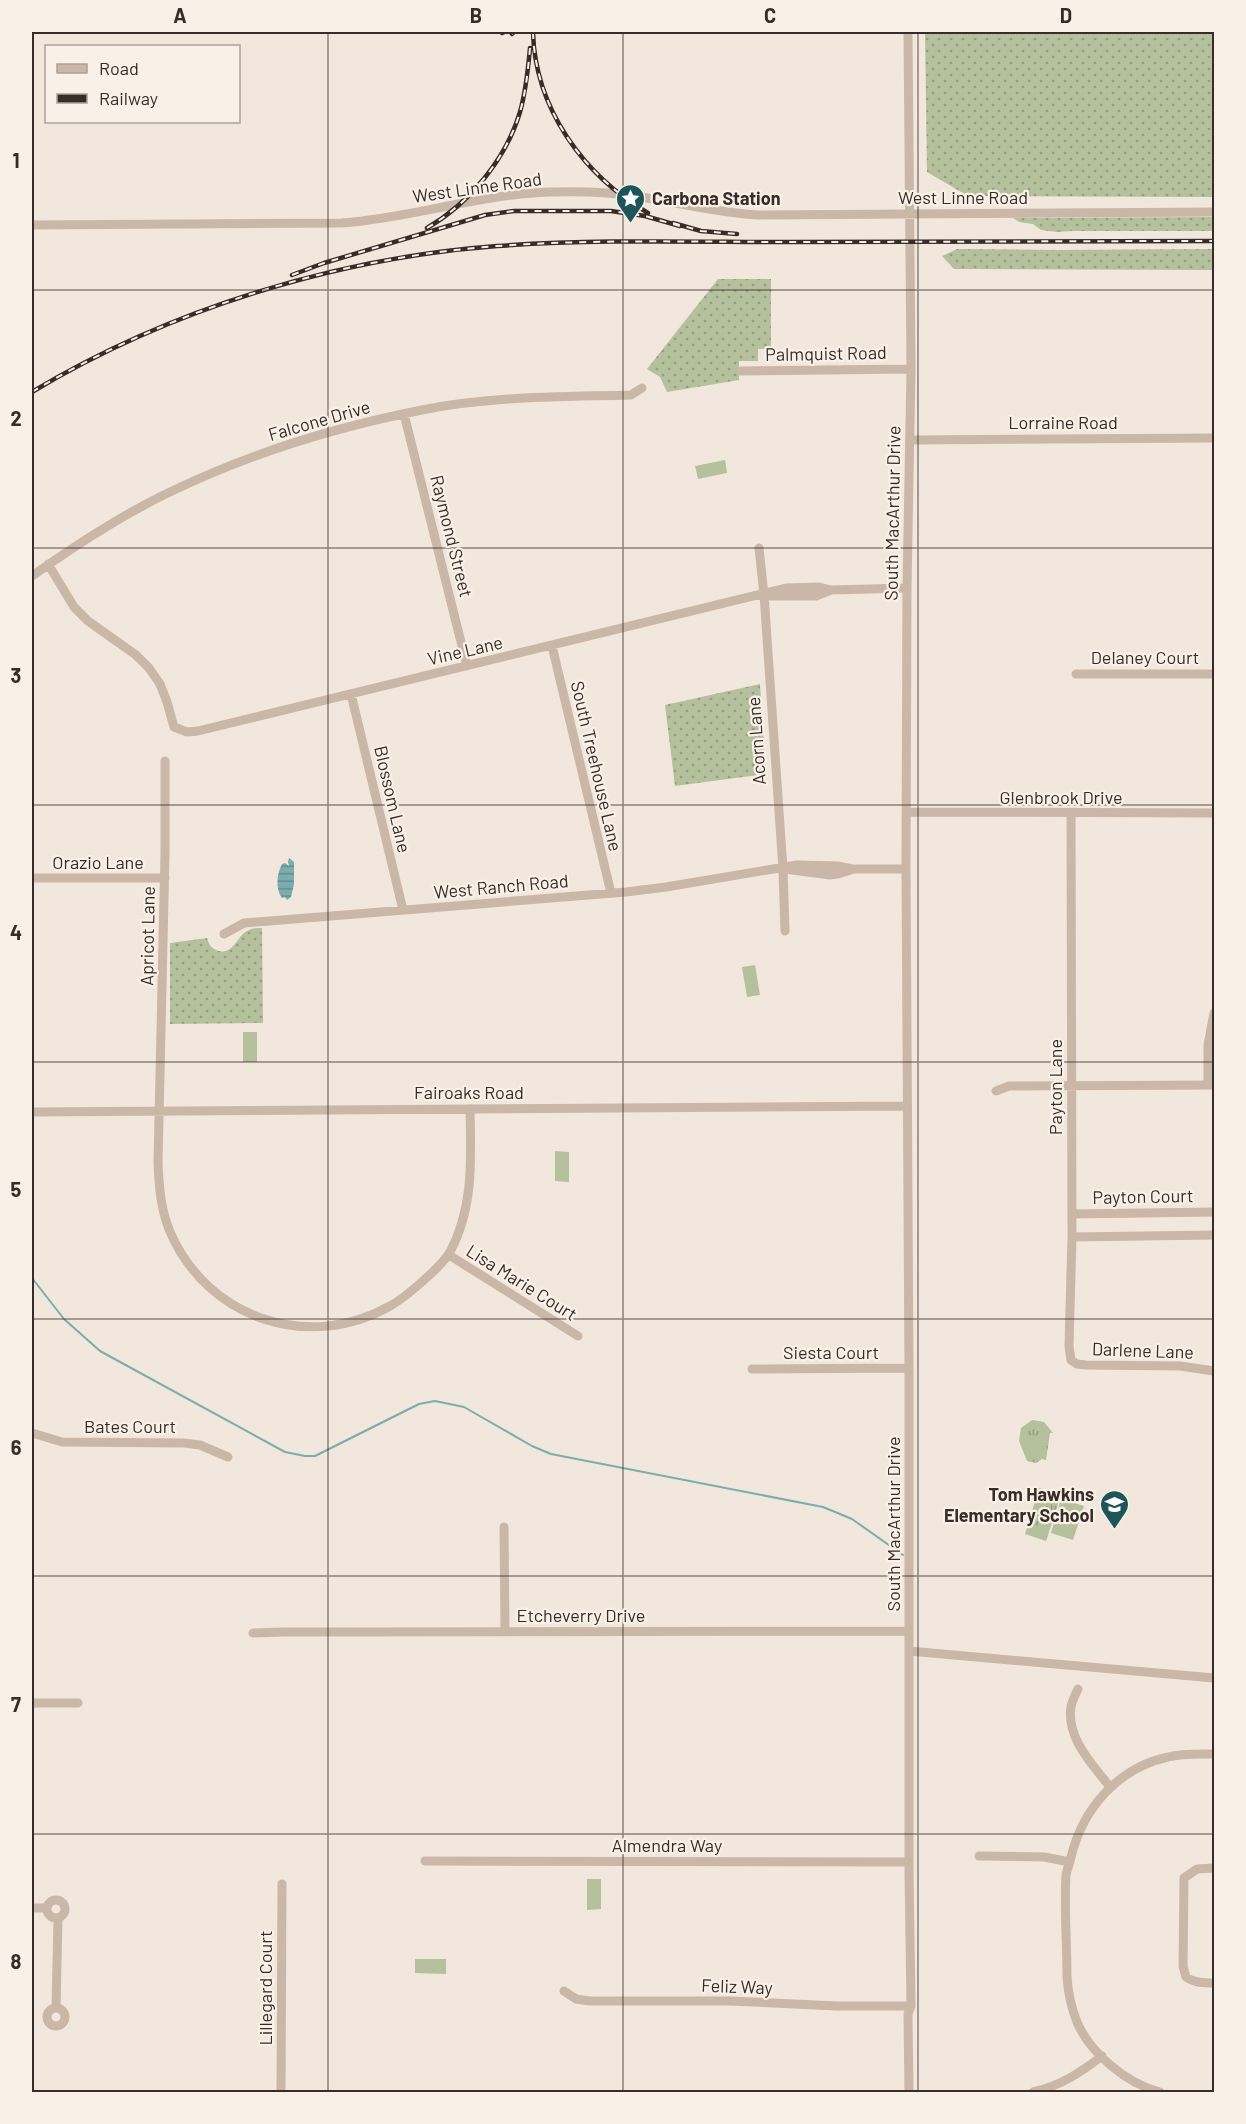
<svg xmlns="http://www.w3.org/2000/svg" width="1246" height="2124" font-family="Barlow,sans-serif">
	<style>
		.grass { fill: url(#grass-dots) }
		.park { fill: url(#park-tufts) }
		.garden { fill: #b5c19c }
		.water { fill: url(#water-rules) }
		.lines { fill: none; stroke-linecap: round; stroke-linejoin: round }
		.stream { stroke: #7badaf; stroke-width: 2 }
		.minor { stroke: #cab7a8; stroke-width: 9 }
		.rail-casing { stroke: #372c28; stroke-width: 4.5 }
		.rail { stroke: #f9f1e8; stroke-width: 2; stroke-dasharray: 7; stroke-linecap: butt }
		.grid { fill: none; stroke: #372c28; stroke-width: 1.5; stroke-opacity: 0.55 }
		.labels { text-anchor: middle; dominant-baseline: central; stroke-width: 4.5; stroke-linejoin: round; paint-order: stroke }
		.street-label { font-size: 18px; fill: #372c28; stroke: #f9f1e8 }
		.poi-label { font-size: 18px; font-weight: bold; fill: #372c28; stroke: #f9f1e8; text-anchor: start }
		.neatline { fill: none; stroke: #372c28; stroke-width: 2 }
		.grid-label { font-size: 20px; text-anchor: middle; font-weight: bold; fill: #372c28 }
	</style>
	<defs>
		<pattern id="grass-dots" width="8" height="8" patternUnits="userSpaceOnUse" patternTransform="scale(1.5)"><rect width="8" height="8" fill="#b5c19c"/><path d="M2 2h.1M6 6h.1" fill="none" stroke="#949d7f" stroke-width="1.8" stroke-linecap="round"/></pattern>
		<pattern id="park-tufts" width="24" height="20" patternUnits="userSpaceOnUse" patternTransform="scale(1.5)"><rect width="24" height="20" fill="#b5c19c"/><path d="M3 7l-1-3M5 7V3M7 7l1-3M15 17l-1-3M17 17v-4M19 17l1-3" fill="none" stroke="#949d7f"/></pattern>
		<pattern id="water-rules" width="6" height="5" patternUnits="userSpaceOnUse" patternTransform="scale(1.5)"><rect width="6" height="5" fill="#7badaf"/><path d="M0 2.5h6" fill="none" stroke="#668d8e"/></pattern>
	</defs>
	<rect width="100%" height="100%" fill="#f2e7dc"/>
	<!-- grass -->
	<path class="grass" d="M925,32H1214V197L968,196L927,172Z
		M1214,217V231H1072L1057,232L1041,230L1033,224L1019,222L1013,218Z
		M957,249L1057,250L1214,249V270L954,269L942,256Z
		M718,279H771V349H758V361H739V380L667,392L660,377L647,369Z
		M760,684L766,774L675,786L665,705Z
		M262,928L263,1023L170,1024V943L207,938C209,944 210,947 216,950C233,957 236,937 247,931C251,928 257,928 262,928Z"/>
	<!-- park -->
	<path class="park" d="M1032,1420L1044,1422L1053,1433H1050L1046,1460L1042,1459L1036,1463L1027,1461L1019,1441L1021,1428Z
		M1039,1488L1061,1495L1046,1541L1025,1534Z"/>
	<!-- garden -->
	<path class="garden" d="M725,460L727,473L698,479L695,466Z
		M755,965L760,995L747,997L742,967Z
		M243,1032H257V1062H243Z
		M555,1151L569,1152V1182L555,1181Z
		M1061,1499L1084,1506L1073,1540L1051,1533Z
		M587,1879H601V1909L587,1910Z
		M415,1959H446V1974L415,1973Z"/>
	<!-- water -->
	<path class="water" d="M289,858L294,862V884L291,897L287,900L285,897L282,898C275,889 277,873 282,864L285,863L289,866L288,862Z"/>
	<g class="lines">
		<!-- stream -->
		<path class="stream" d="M32,1278L64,1319L100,1351L285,1452L305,1456H315L419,1404L435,1401L464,1407L532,1446L551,1454L823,1507L852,1519L903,1555"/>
		<!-- minor -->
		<path class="minor" d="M908,32L911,369L907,588L906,869L909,1368V1871L911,2006L908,2014L909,2092
			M32,225L342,223C412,218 480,194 550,192C580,191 611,192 641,197C680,203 718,213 758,215L1214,212
			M741,371L911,369
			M404,414L467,666
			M911,440L1214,438
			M759,548L764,595L783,869L785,931
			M48,564L74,607L88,621L136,655L149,668L160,684L167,702L174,727L187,732L198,731L786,588L819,587L831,590
			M32,576C76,545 123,514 172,491C251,453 336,427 422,410C490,396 562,397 631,395L642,388
			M769,596H816L831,590L907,588
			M552,646L611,893
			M1076,674H1214
			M351,694L403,910
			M165,761V854L158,1163C159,1187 161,1212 171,1234C209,1319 309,1352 390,1306C405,1298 442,1266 450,1252C474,1207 471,1158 470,1109
			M907,812L1214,813
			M1071,814L1072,1237L1069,1346L1071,1360L1077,1364L1086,1365L1180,1366L1214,1371
			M785,869L830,875L838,874L851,870
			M32,878H165
			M224,934L244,923L626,892L666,887L797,865L838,866L852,869H906
			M1208,1085V1045L1214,1013
			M996,1091L1009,1086L1214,1085
			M32,1112L907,1106
			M1072,1214L1214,1212
			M1072,1237L1214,1235
			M449,1255L578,1336
			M752,1369L909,1368
			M32,1433L62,1442L184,1443L200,1445L228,1457
			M504,1527L505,1632
			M253,1633L283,1632L909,1631
			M909,1651L1214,1678
			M1078,1689C1075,1695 1072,1701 1071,1707C1066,1738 1093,1765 1110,1787
			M32,1703H78
			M979,1856L1044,1857L1070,1862
			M425,1861L909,1862
			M1214,1868L1197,1869L1184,1878L1183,1966L1186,1977C1194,1983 1204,1983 1214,1983
			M47 1909a9 9 0 1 1 18 0a9 9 0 1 1-18 0Z
			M32,1908H47
			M564,1991L576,1999L590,2001H730L837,2006H911
			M56,2008L58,1918
			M47 2017a9 9 0 1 1 18 0a9 9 0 1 1-18 0Z
			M281,2092L282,1884
			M1033,2092C1060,2086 1080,2073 1102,2056
			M1160,2092C1127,2084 1090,2053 1077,2022C1071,2007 1068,1992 1067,1977C1067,1943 1064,1908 1066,1875C1067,1869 1070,1863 1071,1857C1083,1808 1118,1768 1168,1757C1183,1753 1199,1754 1214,1754"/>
		<defs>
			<path id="rail" d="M533,32C535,108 583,175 648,213
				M502,33L504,32
				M512,34L514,32
				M673,223L701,231L737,234
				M427,228C470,203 506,159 520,112C526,91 528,70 530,48
				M292,275L324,263L485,215L514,211H611L645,216L680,226
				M32,392C170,309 337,258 497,246C596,239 696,242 795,242C935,242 1075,241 1214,241"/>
		</defs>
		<!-- rail casing -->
		<use href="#rail" class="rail-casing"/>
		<!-- rail -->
		<use href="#rail" class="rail"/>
	</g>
	<!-- grid -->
	<path class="grid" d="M328,32V2092M623,32V2092M918,32V2092M32,290H1214M32,548H1214M32,805H1214M32,1062H1214M32,1319H1214M32,1576H1214M32,1834H1214"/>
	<!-- icons -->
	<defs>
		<symbol id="sight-pin" viewBox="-11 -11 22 30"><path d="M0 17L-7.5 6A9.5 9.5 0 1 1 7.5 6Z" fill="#1e5558" stroke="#f9f1e8"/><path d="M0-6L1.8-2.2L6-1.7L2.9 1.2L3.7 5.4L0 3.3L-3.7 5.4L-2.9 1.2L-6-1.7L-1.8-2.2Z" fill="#fff"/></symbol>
		<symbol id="school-pin" viewBox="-11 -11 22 30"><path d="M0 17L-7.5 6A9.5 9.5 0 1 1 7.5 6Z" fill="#1e5558" stroke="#f9f1e8"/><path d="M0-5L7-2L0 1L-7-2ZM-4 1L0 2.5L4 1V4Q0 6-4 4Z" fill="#fff"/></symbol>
	</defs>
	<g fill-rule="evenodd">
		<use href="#sight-pin" x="614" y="182" width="33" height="45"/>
		<use href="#school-pin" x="1098" y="1488" width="33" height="45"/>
	</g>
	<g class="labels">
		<!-- street labels -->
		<g class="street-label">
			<text transform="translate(477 187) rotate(-8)">West Linne Road</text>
			<text x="963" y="197">West Linne Road</text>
			<text transform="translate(826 353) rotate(-1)">Palmquist Road</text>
			<text transform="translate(319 420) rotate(-16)">Falcone Drive</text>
			<text x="1063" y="422">Lorraine Road</text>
			<text transform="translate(892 513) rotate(-89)">South MacArthur Drive</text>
			<text transform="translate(452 536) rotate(76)">Raymond Street</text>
			<text transform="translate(465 650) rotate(-13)">Vine Lane</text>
			<text x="1145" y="657">Delaney Court</text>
			<text transform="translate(756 741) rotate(-94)">Acorn Lane</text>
			<text transform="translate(597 766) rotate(77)">South Treehouse Lane</text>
			<text x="1061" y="797">Glenbrook Drive</text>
			<text transform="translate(393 799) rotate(77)">Blossom Lane</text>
			<text x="98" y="862">Orazio Lane</text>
			<text transform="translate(501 886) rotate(-5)">West Ranch Road</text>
			<text transform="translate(147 936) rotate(-89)">Apricot Lane</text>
			<text transform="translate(1055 1087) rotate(-90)">Payton Lane</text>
			<text x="469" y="1092">Fairoaks Road</text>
			<text transform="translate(1143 1196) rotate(-1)">Payton Court</text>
			<text transform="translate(522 1282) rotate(32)">Lisa Marie Court</text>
			<text transform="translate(1143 1350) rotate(2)">Darlene Lane</text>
			<text x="831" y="1352">Siesta Court</text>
			<text x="130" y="1426">Bates Court</text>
			<text transform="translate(893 1524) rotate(-90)">South MacArthur Drive</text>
			<text x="581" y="1615">Etcheverry Drive</text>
			<text x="667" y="1845">Almendra Way</text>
			<text transform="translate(737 1986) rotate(2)">Feliz Way</text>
			<text transform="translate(265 1988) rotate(-90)">Lillegard Court</text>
		</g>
		<!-- poi labels -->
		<g class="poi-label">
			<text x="652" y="198">Carbona Station</text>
			<text x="1094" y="1494" text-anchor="end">Tom Hawkins<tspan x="1094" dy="21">Elementary School</tspan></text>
		</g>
	</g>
	<!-- border -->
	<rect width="1246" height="2124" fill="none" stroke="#f9f1e8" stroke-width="66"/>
	<!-- legend -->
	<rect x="45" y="45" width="195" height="78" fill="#f9f1e8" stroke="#aba29b" stroke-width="1.5"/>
	<rect x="57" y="64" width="30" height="9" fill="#cab7a8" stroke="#aba29b" stroke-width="1.5"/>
	<text x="99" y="75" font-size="18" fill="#372c28">Road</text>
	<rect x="57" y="94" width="30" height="9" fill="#372c28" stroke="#aba29b" stroke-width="1.5"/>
	<text x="99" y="105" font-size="18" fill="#372c28">Railway</text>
	<rect x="33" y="33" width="1180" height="2058" class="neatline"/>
	<g class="grid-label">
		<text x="180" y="23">A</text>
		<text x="476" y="23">B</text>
		<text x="770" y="23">C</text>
		<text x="1066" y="23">D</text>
		<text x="16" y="168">1</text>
		<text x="16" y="426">2</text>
		<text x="16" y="683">3</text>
		<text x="16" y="940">4</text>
		<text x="16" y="1197">5</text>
		<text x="16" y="1455">6</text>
		<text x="16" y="1712">7</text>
		<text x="16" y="1969">8</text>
	</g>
</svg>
